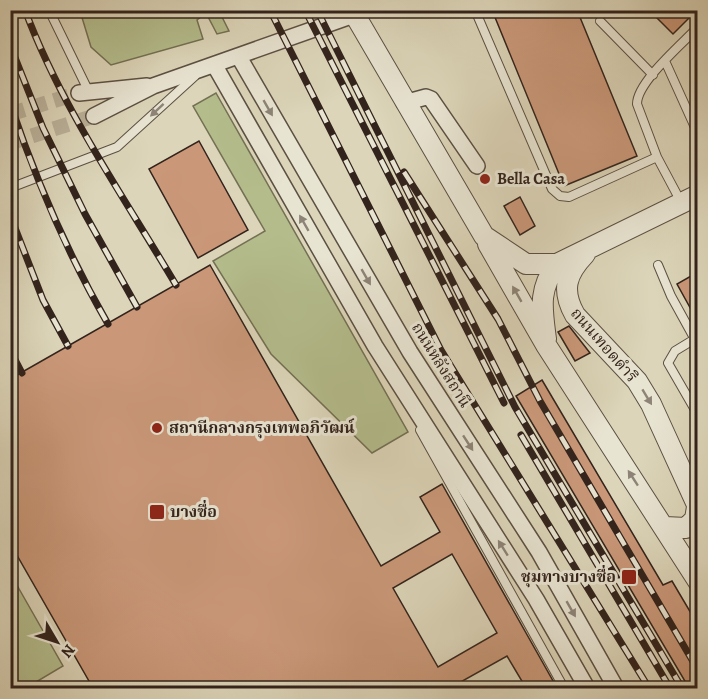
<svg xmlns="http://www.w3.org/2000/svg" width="708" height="699" font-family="Alegreya,'Noto Serif Thai',serif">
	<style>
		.green { fill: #b4bc8c; stroke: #737054; stroke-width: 1.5 }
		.building { fill: #ca9879; stroke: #32231c; stroke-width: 1.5; fill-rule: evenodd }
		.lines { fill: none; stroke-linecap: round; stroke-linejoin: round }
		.minor-tunnel { stroke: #bab19a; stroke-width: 15; stroke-dasharray: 15 8; stroke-linecap: butt }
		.service-casing { stroke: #5c5043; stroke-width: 10 }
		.minor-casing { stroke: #5c5043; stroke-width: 18 }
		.tertiary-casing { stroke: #5c5043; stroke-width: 22 }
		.service { stroke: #e8e4d2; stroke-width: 8 }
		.minor { stroke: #e8e4d2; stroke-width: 15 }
		.tertiary { stroke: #e8e4d2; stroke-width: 20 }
		.rail-casing { stroke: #32231c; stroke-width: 7 }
		.rail { stroke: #e8e4d2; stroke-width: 4.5; stroke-dasharray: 14; stroke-linecap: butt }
		.oneway { fill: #8d8477 }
		.poi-dot { fill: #8f2418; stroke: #e8e4d2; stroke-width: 2 }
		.labels { text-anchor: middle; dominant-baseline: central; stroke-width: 6; stroke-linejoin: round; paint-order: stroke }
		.poi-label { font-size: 16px; font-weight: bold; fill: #32231c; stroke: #e8e4d2; text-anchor: start }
		.street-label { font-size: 16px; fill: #32231c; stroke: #e8e4d2 }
	</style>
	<rect width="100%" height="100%" fill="#dcd5b9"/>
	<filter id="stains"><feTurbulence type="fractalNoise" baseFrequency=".00333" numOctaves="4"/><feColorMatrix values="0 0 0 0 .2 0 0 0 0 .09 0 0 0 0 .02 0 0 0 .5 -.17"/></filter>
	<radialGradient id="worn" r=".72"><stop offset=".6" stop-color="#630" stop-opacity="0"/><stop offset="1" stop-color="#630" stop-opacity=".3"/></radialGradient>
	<!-- green -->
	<path class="green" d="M80,11H219L229,31L217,34L206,13L197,20L203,39L111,65L91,47Z
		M216,93L408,432L372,453L271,354L213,261L265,231L193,106Z
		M10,573L63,666L26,688H11Z"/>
	<!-- building -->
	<path class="building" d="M492,10H577L637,156L564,186Z
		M649,10H697L673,34Z
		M199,141L248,230L198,258L149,169Z
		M520,197L535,226L520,235L504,206Z
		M210,265L381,566L440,532L420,497L442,484L557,688H526L507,656L450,688H93L10,543V379ZM452,554L497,633L438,667L393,588Z
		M698,272V322L677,284Z
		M569,326L590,353L575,361L558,332Z
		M542,380L663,585L672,581L698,625V688H689L516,396Z"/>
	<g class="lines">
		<!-- minor-tunnel -->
		<path class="minor-tunnel" d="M10,114L79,93
			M10,143L94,116"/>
		<defs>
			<path id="service" d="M49,10L88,90
				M475,10L552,189L560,196L569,197L657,157
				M600,21L653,75
				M665,61L698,134
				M10,188L117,147L195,76
				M681,202L657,157L637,104C637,82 682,44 698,27
				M658,265L671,296L698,345
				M698,337L675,351L668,363L698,415
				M420,430L564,688"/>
			<path id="minor" d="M239,57L410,352L539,552L616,688
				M215,66L375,346L536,599L587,688
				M79,93L147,86
				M404,103L426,97L431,99L477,166
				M94,116L153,86L354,15"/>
			<path id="tertiary" d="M352,10L484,236L526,264H557L698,195
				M488,244L546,345L698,581
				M585,254C566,274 561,290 575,315L637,381L651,404L698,507
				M546,339C542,308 538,290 557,264
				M665,527L686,528L695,519L697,507"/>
		</defs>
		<!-- service casing -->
		<use href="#service" class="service-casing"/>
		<!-- minor casing -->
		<use href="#minor" class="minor-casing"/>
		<!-- tertiary casing -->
		<use href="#tertiary" class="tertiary-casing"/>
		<!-- service -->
		<use href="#service" class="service"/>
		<!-- minor -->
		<use href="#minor" class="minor"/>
		<!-- tertiary -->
		<use href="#tertiary" class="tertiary"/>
		<defs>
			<path id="rail" d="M25,10C61,107 124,197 176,285
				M270,10L441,350L649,688
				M305,10L504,403
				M317,10L515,407L682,688
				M10,45L43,128L85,214L137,307
				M10,103C36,180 67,253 108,324
				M404,172L498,319L540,401L698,670
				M10,215L43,300L68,346
				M10,350L22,373
				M521,435L670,688"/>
		</defs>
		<!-- rail casing -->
		<use href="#rail" class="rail-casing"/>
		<!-- rail -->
		<use href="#rail" class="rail"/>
	</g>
	<!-- one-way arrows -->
	<defs><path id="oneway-solid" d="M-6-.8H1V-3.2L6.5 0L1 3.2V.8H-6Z" transform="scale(1.5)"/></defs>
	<g class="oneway">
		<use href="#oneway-solid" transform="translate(268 108) rotate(60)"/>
		<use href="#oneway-solid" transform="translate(157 110) rotate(137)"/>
		<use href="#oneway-solid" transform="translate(304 223) rotate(-120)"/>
		<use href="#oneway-solid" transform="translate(366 277) rotate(60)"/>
		<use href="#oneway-solid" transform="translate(517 294) rotate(-120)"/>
		<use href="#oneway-solid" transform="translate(647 397) rotate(59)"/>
		<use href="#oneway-solid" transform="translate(468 443) rotate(57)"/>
		<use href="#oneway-solid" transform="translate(633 478) rotate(-123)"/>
		<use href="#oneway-solid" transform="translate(503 548) rotate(-122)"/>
		<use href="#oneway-solid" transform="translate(571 609) rotate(60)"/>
	</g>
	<!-- markers -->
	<g class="poi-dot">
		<circle cx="485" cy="179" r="6"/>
		<circle cx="157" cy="428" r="6"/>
		<rect x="149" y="504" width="16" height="16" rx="3"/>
		<rect x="621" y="569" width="16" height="16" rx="3"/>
	</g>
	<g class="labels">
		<!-- poi labels -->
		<g class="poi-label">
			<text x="497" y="179">Bella Casa</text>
			<text x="169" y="428">สถานีกลางกรุงเทพอภิวัฒน์</text>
			<text x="170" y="512">บางซื่อ</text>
			<text x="616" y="577" text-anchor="end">ชุมทางบางซื่อ</text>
		</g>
		<!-- street labels -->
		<g class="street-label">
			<text transform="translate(604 345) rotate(49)">ถนนเทอดดำริ</text>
			<text transform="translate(441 365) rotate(58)">ถนนหลังสถานี</text>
		</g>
	</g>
	<!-- margin -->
	<rect width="708" height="699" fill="none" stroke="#dcd5b9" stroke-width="36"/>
	<rect x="12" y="12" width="684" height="675" fill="none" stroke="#32231c" stroke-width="3"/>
	<rect x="18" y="18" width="672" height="663" fill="none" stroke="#32231c" stroke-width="1.5"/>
	<!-- north arrow -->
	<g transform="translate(57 642) rotate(129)" stroke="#e8e4d2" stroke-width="4.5" paint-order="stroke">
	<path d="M0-4.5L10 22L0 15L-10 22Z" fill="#32231c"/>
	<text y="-9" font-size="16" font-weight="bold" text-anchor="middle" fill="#32231c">N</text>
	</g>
	<rect width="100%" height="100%" filter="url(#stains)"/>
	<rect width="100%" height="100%" fill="url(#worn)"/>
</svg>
